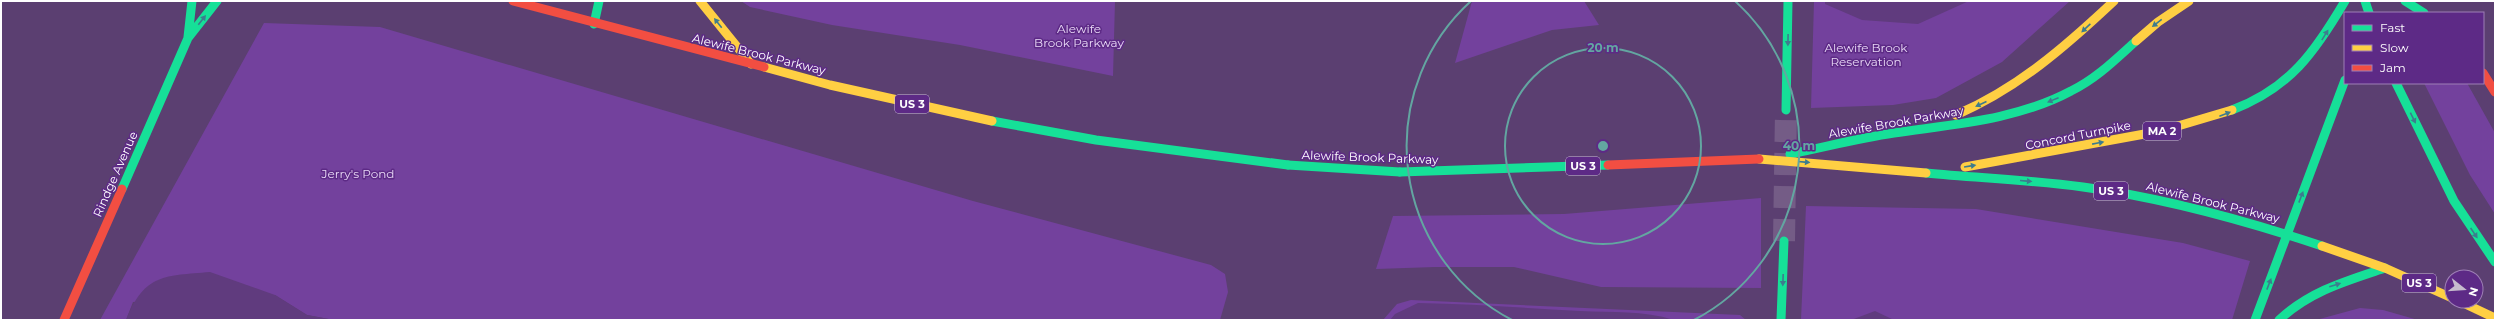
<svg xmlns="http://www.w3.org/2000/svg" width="2496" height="321" font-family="Montserrat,sans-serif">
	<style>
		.green { fill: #73419d }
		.water { fill: #603b7e }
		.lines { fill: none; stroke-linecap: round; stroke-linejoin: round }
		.secondary-tunnel { stroke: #745c86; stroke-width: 22; stroke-dasharray: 22 11; stroke-linecap: butt }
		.fast { stroke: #16e098; stroke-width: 9 }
		.slow { stroke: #ffcf43; stroke-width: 9 }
		.jam { stroke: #f24e42; stroke-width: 9 }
		.fast-bridge { stroke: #16e098; stroke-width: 9 }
		.oneway { fill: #3d7c8e }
		.ring { fill: none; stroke: #63a6a1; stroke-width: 2 }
		.labels { text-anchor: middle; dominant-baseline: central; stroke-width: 3; stroke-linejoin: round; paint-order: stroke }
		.shield { fill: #5d2a86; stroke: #cebfdb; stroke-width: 1 }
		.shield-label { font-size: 11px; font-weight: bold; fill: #fff }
		.park-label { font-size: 12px; fill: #e8d8f6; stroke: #5d2a86 }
		.street-label { font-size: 12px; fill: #fff; stroke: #5d2a86 }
		.centre { fill: #63a6a1; stroke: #5d2a86; stroke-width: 2 }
		.ring-label { font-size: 12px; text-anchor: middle; font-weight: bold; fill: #63a6a1; stroke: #5d2a86; stroke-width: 3; stroke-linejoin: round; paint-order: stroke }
	</style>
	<rect width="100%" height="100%" fill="#5b3f71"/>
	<!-- green -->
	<path class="green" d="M741,1H1115L1113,76L960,45L832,25L750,7Z
		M1472,1H1584L1599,25L1552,30L1455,63Z
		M1814,1H2070L2002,62L1936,98L1893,105L1811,108Z
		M264,23L380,27L973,201L1211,265L1225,274L1228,292L1220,320H334L307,315L275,295L133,302L126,320H100Z
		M2424,83H2467L2495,133V214L2470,175Z
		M1761,198V288L1601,287L1514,267H1435L1376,269L1393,216L1564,214Z
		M1806,206L1976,209L2183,243L2250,261L2232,320H1801Z
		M1411,300L1740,315L1746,320H1383L1397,304Z
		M2360,308L2383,310L2418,320H2316Z"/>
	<!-- water -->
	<path class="water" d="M1825,1H1969L1918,24L1862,20L1825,4Z
		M210,272L275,295L307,315L334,320H126C145,273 165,276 210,272Z
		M1418,303C1472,304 1526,308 1580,311C1612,313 1643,310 1674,320H1390L1395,314Z
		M1875,311L1894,320H1851Z"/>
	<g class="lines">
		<!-- secondary-tunnel -->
		<path class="secondary-tunnel" d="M1784,241L1786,110"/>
		<!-- fast -->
		<path class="fast" d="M2365,1L2369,13
			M2405,1L2424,13
			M594,24L599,1
			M188,37L192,1
			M2396,83L2454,201L2495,262
			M1786,110L1788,1
			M2232,110C2290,88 2315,52 2345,1
			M992,121L1096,140L1288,165
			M1790,154C1825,147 1859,138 1894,133C1954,124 2017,120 2071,91C2096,79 2116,59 2136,41
			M1400,172L1608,165
			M1926,173C1978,178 2031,180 2083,187C2165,198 2244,220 2322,246
			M122,189L188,38L217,1
			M1781,320L1784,241
			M2255,320L2345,80
			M2279,320C2310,291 2346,281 2385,268"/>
		<!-- slow -->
		<path class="slow" d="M700,1L751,64
			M2136,41L2158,22L2189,1
			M764,67L830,85L992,121
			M1956,115C2018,88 2065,47 2114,1
			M1759,159L1926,173
			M1965,167L2161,131L2232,110
			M2322,246L2385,268L2452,298
			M2459,301L2495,318"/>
		<!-- jam -->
		<path class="jam" d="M513,1L764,67
			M2483,73L2495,92
			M1608,165L1759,159
			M64,320L122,189"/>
		<!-- fast-bridge -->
		<path class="fast-bridge" d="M1288,165L1400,172"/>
	</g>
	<!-- one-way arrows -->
	<defs><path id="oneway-solid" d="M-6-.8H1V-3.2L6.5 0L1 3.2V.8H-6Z"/></defs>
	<g class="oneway">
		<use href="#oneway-solid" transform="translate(202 20) rotate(-52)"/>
		<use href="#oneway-solid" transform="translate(718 23) rotate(-128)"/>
		<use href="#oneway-solid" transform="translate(2157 23) rotate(142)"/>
		<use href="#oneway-solid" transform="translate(2086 28) rotate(137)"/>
		<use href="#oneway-solid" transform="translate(2325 35) rotate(-58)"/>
		<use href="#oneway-solid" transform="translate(1788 40) rotate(91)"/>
		<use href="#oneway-solid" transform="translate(2053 100) rotate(158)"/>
		<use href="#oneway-solid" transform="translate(1981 104) rotate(156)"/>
		<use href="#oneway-solid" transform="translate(2225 114) rotate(-21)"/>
		<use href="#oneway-solid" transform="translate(2413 118) rotate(64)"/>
		<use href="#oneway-solid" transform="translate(2098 143) rotate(-11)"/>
		<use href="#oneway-solid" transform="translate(1804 162) rotate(5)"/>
		<use href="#oneway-solid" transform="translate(1970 166) rotate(-9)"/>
		<use href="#oneway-solid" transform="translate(2026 181) rotate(5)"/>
		<use href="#oneway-solid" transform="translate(2301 197) rotate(-69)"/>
		<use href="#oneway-solid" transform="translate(2474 233) rotate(56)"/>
		<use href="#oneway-solid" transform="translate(1783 280) rotate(92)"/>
		<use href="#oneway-solid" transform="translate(2269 284) rotate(-69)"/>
		<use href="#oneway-solid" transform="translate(2335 285) rotate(-18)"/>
	</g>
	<!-- distance rings -->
	<g class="ring">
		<circle cx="1603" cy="146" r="98"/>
		<path d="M1512 320A196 196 0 0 1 1471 1M1735 1A196 196 0 0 1 1694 320"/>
	</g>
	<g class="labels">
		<!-- shield labels -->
		<g class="shield">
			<rect x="895" y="95" width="34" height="18" rx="3"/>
			<rect x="2143" y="122" width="38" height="18" rx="3"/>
			<rect x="1566" y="157" width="34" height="18" rx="3"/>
			<rect x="2094" y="182" width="34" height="18" rx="3"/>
			<rect x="2402" y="274" width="34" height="18" rx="3"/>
		</g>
		<g class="shield-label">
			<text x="912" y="104">US 3</text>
			<text x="2162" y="131">MA 2</text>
			<text x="1583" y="166">US 3</text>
			<text x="2111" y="191">US 3</text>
			<text x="2419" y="283">US 3</text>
		</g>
		<!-- park labels -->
		<g class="park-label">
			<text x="1079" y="28">Alewife<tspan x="1079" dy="14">Brook Parkway</tspan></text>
			<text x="1866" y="47">Alewife Brook<tspan x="1866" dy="14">Reservation</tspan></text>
			<text x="358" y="173">Jerry's Pond</text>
		</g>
		<!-- street labels -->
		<g class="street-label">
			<text transform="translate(759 54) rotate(14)">Alewife Brook Parkway</text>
			<text transform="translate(1896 122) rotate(-10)">Alewife Brook Parkway</text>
			<text transform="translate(2078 135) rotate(-11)">Concord Turnpike</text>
			<text transform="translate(1370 157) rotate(2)">Alewife Brook Parkway</text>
			<text transform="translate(115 174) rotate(-66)">Rindge Avenue</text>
			<text transform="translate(2213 202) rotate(14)">Alewife Brook Parkway</text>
		</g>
	</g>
	<circle cx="1603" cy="146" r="6" class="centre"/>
	<g class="ring-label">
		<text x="1603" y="52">20 m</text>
		<text x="1799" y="150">40 m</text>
	</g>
	<!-- border -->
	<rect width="2496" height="321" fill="none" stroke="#ffffff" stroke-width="4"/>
	<!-- legend -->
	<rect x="2344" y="12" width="140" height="72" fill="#5d2a86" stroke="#9e7fb6"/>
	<rect x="2352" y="25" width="20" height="6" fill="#16e098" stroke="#9e7fb6"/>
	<text x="2380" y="32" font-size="12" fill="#ffffff">Fast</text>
	<rect x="2352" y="45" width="20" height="6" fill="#ffcf43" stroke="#9e7fb6"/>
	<text x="2380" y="52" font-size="12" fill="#ffffff">Slow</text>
	<rect x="2352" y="65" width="20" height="6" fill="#f24e42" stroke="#9e7fb6"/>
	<text x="2380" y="72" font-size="12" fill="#ffffff">Jam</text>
	<!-- north arrow -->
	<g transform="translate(2464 289) rotate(107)"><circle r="19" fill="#5d2a86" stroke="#9e7fb6"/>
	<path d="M0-3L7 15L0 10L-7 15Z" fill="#c6bccd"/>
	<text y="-6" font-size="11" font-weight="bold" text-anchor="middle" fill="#ffffff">N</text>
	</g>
</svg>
